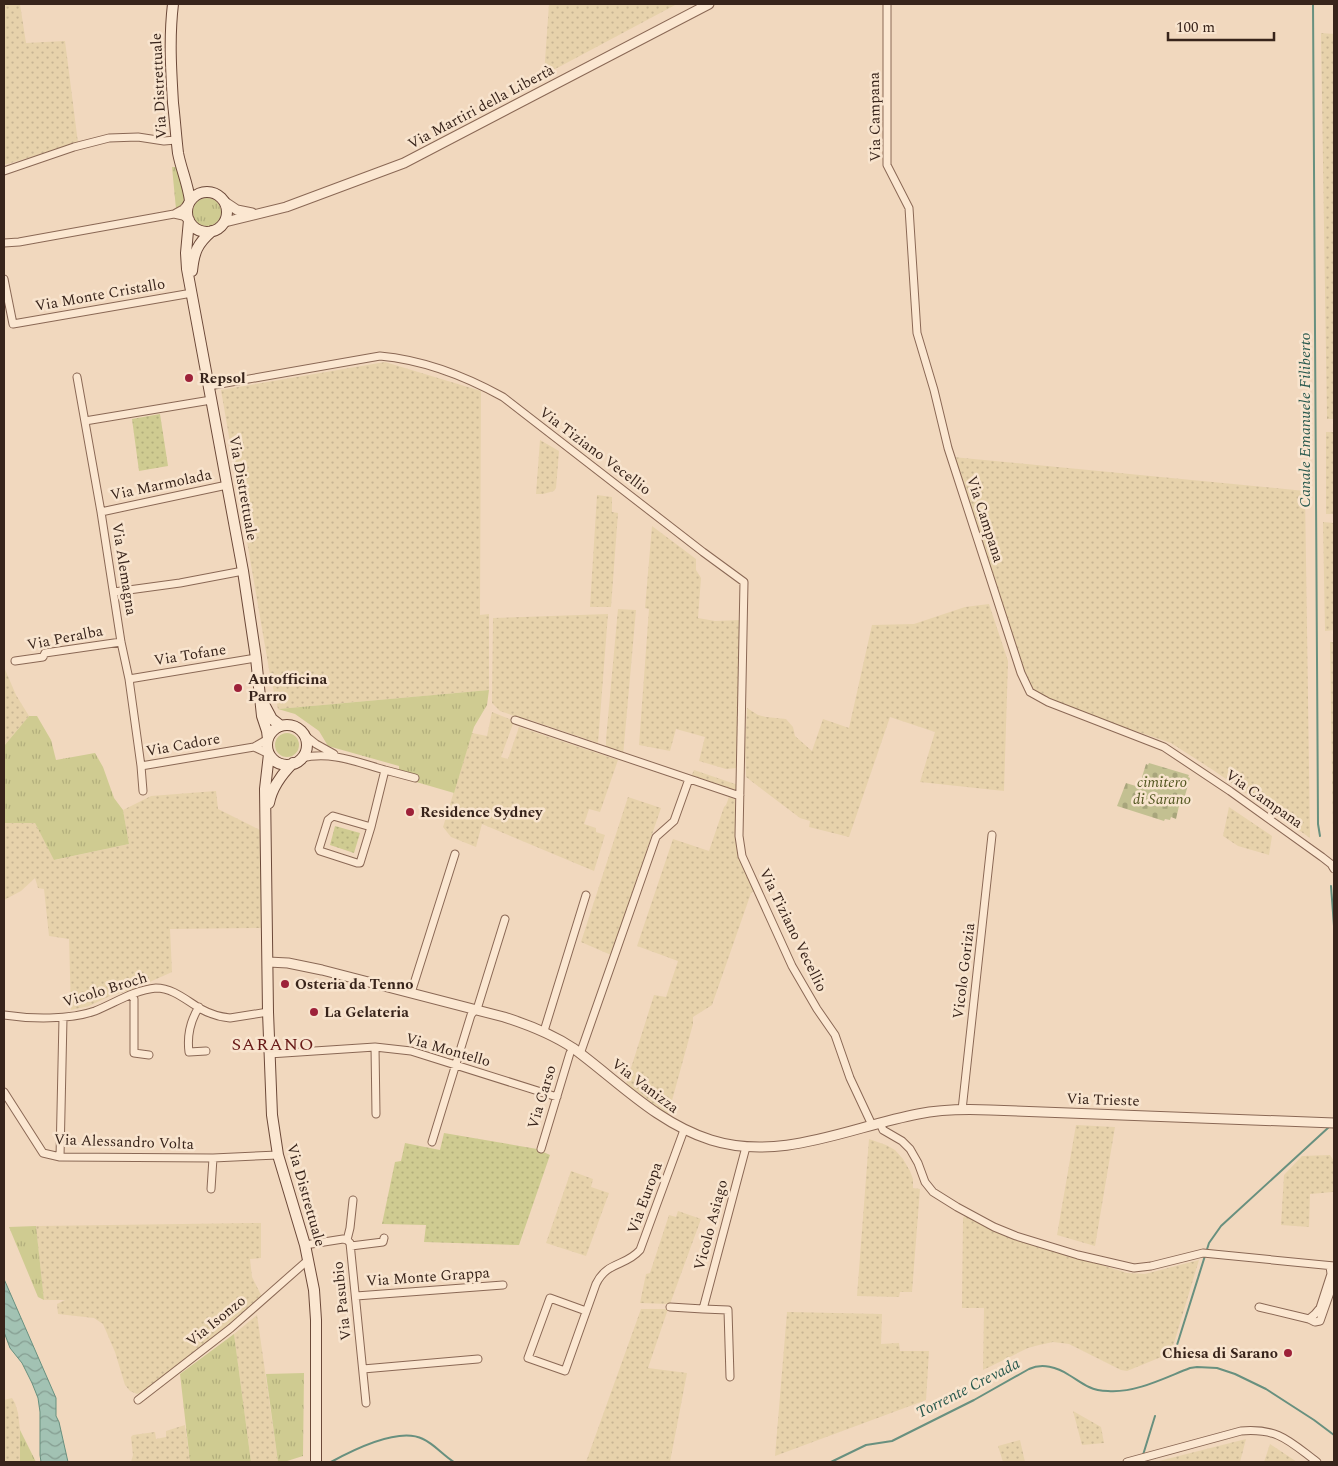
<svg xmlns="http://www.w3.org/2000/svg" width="1338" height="1466" font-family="Spectral,serif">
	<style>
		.farmland { fill: url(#farmland-dots) }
		.grass { fill: url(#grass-tufts) }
		.cemetery { fill: url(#cemetery-stones) }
		.park { fill: url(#park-dots) }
		.water { fill: url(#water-waves); stroke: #68907f }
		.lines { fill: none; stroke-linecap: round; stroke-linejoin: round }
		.stream { stroke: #68907f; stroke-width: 2 }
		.minor-casing { stroke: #8a6855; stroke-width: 9 }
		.tertiary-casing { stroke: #8a6855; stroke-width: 11 }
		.secondary-casing { stroke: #6c4939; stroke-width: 12 }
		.minor { stroke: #fbe7d1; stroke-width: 7 }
		.tertiary { stroke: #fbe7d1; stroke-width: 9 }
		.secondary { stroke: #fbe7d1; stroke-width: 10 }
		.poi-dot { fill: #9d2139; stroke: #f8e4ce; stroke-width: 2 }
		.labels { text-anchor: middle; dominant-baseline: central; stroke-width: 5; stroke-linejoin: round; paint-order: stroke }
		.street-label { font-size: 15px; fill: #38241b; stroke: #f8e4ce }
		.poi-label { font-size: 15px; font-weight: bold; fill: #38241b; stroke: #f8e4ce; text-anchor: start }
		.park-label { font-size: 15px; font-style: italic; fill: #525620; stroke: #f8e4ce }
		.water-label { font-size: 16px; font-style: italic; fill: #29594e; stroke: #f8e4ce }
		.quarter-label { font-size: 18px; letter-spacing: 1px; fill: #681a18; stroke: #f8e4ce }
	</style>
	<defs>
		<pattern id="farmland-dots" width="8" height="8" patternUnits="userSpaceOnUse" patternTransform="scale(1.25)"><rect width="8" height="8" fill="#e7d2ab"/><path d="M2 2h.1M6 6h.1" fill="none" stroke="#c7b493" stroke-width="1.8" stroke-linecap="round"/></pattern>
		<pattern id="grass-tufts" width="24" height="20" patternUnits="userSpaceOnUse" patternTransform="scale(1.25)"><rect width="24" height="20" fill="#cfcb91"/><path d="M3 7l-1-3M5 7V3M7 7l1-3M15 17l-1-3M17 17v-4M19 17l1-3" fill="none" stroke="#b2ae7c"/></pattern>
		<pattern id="cemetery-stones" width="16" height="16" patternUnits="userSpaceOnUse" patternTransform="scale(1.25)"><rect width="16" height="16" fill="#c3c091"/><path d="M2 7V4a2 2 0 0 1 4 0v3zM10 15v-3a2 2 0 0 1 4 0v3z" fill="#a8a57c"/></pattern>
		<pattern id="park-dots" width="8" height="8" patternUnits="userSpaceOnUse" patternTransform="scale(1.25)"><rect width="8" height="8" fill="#cfcb91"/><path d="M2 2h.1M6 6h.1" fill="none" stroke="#b2ae7c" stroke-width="1.8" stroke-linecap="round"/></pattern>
		<pattern id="water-waves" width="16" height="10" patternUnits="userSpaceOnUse" patternTransform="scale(1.25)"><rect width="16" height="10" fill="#a2c2b3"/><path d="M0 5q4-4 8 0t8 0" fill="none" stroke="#859d91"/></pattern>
	</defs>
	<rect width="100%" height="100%" fill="#f1d8be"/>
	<!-- farmland -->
	<path class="farmland" d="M4,4H20L26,43L65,41L78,143L4,165Z
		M549,4H677L544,75Z
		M1321,33L1334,34V419H1327Z
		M385,362L481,391L480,615L489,614V690L278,709L270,675L221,390Z
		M1326,432H1334V514H1326Z
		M540,440L559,451L556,488L554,491L543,494H536Z
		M953,457L1305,491L1310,838L1213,770L1171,743L1040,699L1035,695L1023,671Z
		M597,495L612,497V512L618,513L611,607H590Z
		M1323,522L1334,523V630L1325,631Z
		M652,526L696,559V570L701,578L698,618L715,621L740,620L737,768L726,769L699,761L705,737L676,729L670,751L639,745L649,609L645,608Z
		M989,604L1008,661L1004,791L920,782L935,732L890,717L849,837L809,827L810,821L800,818L746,777L745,746L747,708L758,715L766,717L786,719L793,727L795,736L812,751L823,719L849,728L872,625L914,624L965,607Z
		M618,609L636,610L623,756L610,751L606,746V739Z
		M608,614L598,743L527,719V721L506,713L500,711L492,703L493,618Z
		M1330,642H1334V846H1333Z
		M4,667L16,695L29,716L4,746Z
		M492,712L514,721L501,757L508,759L519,727L618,760L600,812L589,809L584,824L596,828V832L605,835L594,871L482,824L476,847L451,837L443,827L472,733L487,736Z
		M694,770L738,785L735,792L691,777Z
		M216,791L218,809L260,830L262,928L170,929L172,972L134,989L110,996L89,1006L71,1010L69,939L49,936L44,889L38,888L35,878L21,891L4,900V823H35L55,860L129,844L123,810L151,796Z
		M628,797L661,808L611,955L581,942Z
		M729,797L735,799L736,844L741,860L756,889L751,893L712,1005L693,1017V1024L668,1115L626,1084L654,995L666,997L678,961L637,946L673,839L709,851L724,807L726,805Z
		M1229,807L1272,836L1269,855L1238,846L1223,836Z
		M1076,1125L1115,1127L1095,1246L1057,1235Z
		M869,1139L886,1145L895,1150L903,1159L910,1171L913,1179V1188L920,1189L912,1292H900L899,1297L857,1296Z
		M1330,1155L1334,1161L1333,1192L1310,1194L1309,1227L1281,1225L1284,1175L1302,1156Z
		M571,1171L593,1179L591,1187L609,1193L586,1256L546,1243Z
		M678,1211L701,1219L670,1304L640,1303L646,1274L650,1273L669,1215L676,1217Z
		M966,1214L1013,1237L1127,1273L1145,1274L1199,1260L1171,1353L1127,1371L1121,1370L1069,1344L1053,1342L1039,1345L1028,1348L983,1370L984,1308H962L963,1218Z
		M261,1223V1258L250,1259L252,1277L263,1299L144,1391L137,1394L130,1391L125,1385L115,1352L103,1324L94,1318L58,1314L57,1304L65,1300H44L36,1226Z
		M641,1309H668L648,1368L687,1373L670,1462H586Z
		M787,1312L882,1314L881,1344L899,1343L900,1351H929L926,1400L775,1456Z
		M257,1315L278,1462H251L234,1334Z
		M12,1398L15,1403L18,1413L20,1430V1462H4V1400Z
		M1073,1411L1101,1427L1104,1443L1082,1445Z
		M185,1425L190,1462H131L133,1455L131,1437L133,1435L155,1432L156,1439L166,1437V1431Z
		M1246,1439L1240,1462H1155Z
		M1020,1440L1025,1462H1003L998,1446Z
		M1270,1444L1297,1462H1264Z"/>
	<!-- grass -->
	<path class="grass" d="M172,167H176L184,190V197L183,205L176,209Z
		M193 212a14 14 0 1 1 28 0a14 14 0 1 1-28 0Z
		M489,690L487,705L474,727L454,793L399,777V766L328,746L319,731L295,714L278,709Z
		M29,716H37L51,740L56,760L95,753L103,767L114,798L123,810L129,844L54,860L35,823H4V746Z
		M275 745a12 12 0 1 1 24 0a12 12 0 1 1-24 0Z
		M36,1226L44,1300L38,1297L9,1227Z
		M234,1334L251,1462H190L180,1374Z
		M304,1373L303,1456L284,1462H278L266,1374Z
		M20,1430L36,1462H20Z"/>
	<!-- cemetery -->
	<path class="cemetery" d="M1149,763L1189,775L1188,777L1190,778L1182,806H1179L1176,819L1171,817L1170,820L1165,819L1164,821L1117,806L1126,783L1139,787L1146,764L1148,765Z"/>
	<!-- park -->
	<path class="park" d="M160,414L168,466L139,471L132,419Z
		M335,826L360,833L354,853L330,845Z
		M444,1133L537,1149L550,1155L519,1245L424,1242L426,1225L382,1224L395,1162L401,1161L405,1143L440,1150Z"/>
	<!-- water -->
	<path class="water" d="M4,1279L56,1398V1416L59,1422L68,1462H41L40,1455V1412L38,1398L32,1383L22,1363L10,1348L4,1332Z"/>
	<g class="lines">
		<!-- stream -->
		<path class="stream" d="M1313,4L1318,824L1320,836
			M1331,886L1334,926
			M1177,1345L1209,1243L1221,1226L1329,1127
			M1143,1455L1155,1416
			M331,1462C353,1450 399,1427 423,1439C434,1444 443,1455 454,1462
			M831,1462L866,1445L892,1441L974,1400L1029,1369C1042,1363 1057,1367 1069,1375C1076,1379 1082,1384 1089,1387C1095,1390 1102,1391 1108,1391C1136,1393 1164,1378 1190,1368L1197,1367L1217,1368L1235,1374L1266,1389L1314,1420L1334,1435"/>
		<defs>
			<path id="minor" d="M887,4V165L909,208L917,333L934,390L948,448L1021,673L1030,692L1048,702L1164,747L1230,791L1322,857L1331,864L1334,869
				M4,171L74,147L109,138L138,137L164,141L176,140
				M189,220L183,216L174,214L183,209L190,201
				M4,243L19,242L174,214
				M4,279L13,324L192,293
				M77,377L101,512L121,642L129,679L141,766
				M209,386L380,356C424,360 465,376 503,397L703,552L744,582L739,836L742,856L792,966L817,1009L835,1035L850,1078L872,1125
				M85,421L211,400
				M101,512L227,485
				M114,592L180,583L243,571
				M15,661L43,657L45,653L121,642
				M129,679L256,658
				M515,720L737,795H740
				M302,733L316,744L334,754
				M268,739L254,747L269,754
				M301,758C332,751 356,762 385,770L371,827
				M385,770L415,778
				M143,791L141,766L254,747
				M333,816L371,827L360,863H357L320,851L319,849L328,820Z
				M411,993L455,854
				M131,995L134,999V1053L149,1055
				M199,1007C190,1021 187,1036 189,1052L206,1051
				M4,1015C30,1019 70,1020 95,1011C115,1003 134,990 156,988C173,988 187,1001 201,1009C210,1014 220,1017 230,1018L268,1012
				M544,1031L586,895
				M375,1047L376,1114
				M269,1054L375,1047L411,1051L557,1097
				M580,1054L656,837L674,821L689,779
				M4,1092L43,1153L60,1157L213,1158L278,1155
				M962,1110L992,835
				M880,1123L883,1130L902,1141L910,1149L918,1163L925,1182L933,1192L957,1207L994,1227L1016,1236L1078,1255L1134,1268L1151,1266L1203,1253L1334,1266
				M432,1142L471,1015L478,1006L505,919
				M541,1149L570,1053
				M60,1157L63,1018
				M211,1189L213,1158
				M347,1240L350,1228L353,1200
				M305,1245L343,1239L347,1240L350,1243L366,1403
				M351,1246L383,1242L384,1238
				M1330,1266L1331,1274L1320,1308L1315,1314L1309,1319L1315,1322L1320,1321L1334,1281
				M356,1296L503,1285
				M670,1307L703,1309L746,1147
				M1259,1307L1309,1319
				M703,1309L728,1310L730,1377
				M586,1311L550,1298L528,1358L565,1371L596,1284C607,1261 625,1267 640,1250L684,1130
				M363,1369L478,1359
				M138,1400L231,1328L308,1260
				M1127,1462L1241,1431C1279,1428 1289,1441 1317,1462"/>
			<path id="tertiary" d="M225,202L237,210L252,213
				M225,222L286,207L404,163L709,4
				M268,962L288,963L322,970L504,1017C529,1025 552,1034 573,1048C618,1081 657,1123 711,1140C781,1162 850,1127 918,1114C942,1109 966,1109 990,1110L1334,1123"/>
			<path id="secondary" d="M173,4C169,37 171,70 173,103C175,120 176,136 178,153C181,169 188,184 190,201
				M187 212a20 20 0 1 1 40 0a20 20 0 1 1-40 0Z
				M189,220L186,253L187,269L243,571L256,658L262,716L267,731L268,739
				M192,271C194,252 197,244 212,231
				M264,704L272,719L281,726
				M267 745a20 20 0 1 1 40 0a20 20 0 1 1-40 0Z
				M269,754L265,789L268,1012L272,1115L278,1155L305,1245L314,1290L316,1320V1462
				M269,803C272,787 281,775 293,763"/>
		</defs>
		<!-- minor casing -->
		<use href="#minor" class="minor-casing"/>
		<!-- tertiary casing -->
		<use href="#tertiary" class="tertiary-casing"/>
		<!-- secondary casing -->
		<use href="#secondary" class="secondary-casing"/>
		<!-- minor -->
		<use href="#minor" class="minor"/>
		<!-- tertiary -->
		<use href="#tertiary" class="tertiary"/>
		<!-- secondary -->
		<use href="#secondary" class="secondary"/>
	</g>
	<!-- markers -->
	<g class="poi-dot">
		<circle cx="189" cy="378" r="5"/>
		<circle cx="238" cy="688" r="5"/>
		<circle cx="410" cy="812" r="5"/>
		<circle cx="285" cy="984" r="5"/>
		<circle cx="314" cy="1012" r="5"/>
		<circle cx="1288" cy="1353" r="5"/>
	</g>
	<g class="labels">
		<!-- street labels -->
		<g class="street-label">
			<text transform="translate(159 86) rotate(-93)">Via Distrettuale</text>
			<text transform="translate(481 107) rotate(-28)">Via Martiri della Libertà</text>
			<text transform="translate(875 117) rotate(-91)">Via Campana</text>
			<text transform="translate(100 295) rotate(-10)">Via Monte Cristallo</text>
			<text transform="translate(595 451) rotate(37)">Via Tiziano Vecellio</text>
			<text transform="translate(161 485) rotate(-12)">Via Marmolada</text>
			<text transform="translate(243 488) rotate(80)">Via Distrettuale</text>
			<text transform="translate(985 519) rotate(72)">Via Campana</text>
			<text transform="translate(124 569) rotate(81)">Via Alemagna</text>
			<text transform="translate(65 638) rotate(-11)">Via Peralba</text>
			<text transform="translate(190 655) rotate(-9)">Via Tofane</text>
			<text transform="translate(183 745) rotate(-10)">Via Cadore</text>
			<text transform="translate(1264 799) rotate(35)">Via Campana</text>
			<text transform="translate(793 930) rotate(64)">Via Tiziano Vecellio</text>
			<text transform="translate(964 971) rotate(-83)">Vicolo Gorizia</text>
			<text transform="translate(105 990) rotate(-17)">Vicolo Broch</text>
			<text transform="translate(448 1050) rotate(16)">Via Montello</text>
			<text transform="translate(645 1086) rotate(37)">Via Vanizza</text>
			<text transform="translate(542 1097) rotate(-73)">Via Carso</text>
			<text transform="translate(1103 1100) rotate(2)">Via Trieste</text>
			<text transform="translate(124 1142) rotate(2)">Via Alessandro Volta</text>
			<text transform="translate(306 1195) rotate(74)">Via Distrettuale</text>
			<text transform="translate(645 1198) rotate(-70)">Via Europa</text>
			<text transform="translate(711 1225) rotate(-75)">Vicolo Asiago</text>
			<text transform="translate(428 1277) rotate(-4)">Via Monte Grappa</text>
			<text transform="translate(342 1301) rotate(-96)">Via Pasubio</text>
			<text transform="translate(216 1321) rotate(-39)">Via Isonzo</text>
		</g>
		<!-- poi labels -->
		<g class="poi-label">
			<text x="199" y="378">Repsol</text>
			<text x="248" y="679">Autofficina<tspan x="248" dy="17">Parro</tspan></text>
			<text x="420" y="812">Residence Sydney</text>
			<text x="295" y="984">Osteria da Tenno</text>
			<text x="324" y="1012">La Gelateria</text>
			<text x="1278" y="1353" text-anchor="end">Chiesa di Sarano</text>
		</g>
		<!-- park labels -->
		<g class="park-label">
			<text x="1162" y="782">cimitero<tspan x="1162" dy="17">di Sarano</tspan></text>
		</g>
		<!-- water labels -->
		<g class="water-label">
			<text transform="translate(1305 420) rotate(-90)">Canale Emanuele Filiberto</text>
			<text transform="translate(968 1388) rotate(-27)">Torrente Crevada</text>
		</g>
		<!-- quarter labels -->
		<g class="quarter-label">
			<text x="273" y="1044">SARANO</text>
		</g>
	</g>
	<!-- border -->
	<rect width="1338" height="1466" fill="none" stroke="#38241b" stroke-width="10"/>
	<!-- scale -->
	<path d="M1168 32v8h106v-8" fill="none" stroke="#38241b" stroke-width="2.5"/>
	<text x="1176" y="32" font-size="15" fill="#38241b" stroke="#f8e4ce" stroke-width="4" paint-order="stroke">100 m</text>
</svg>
